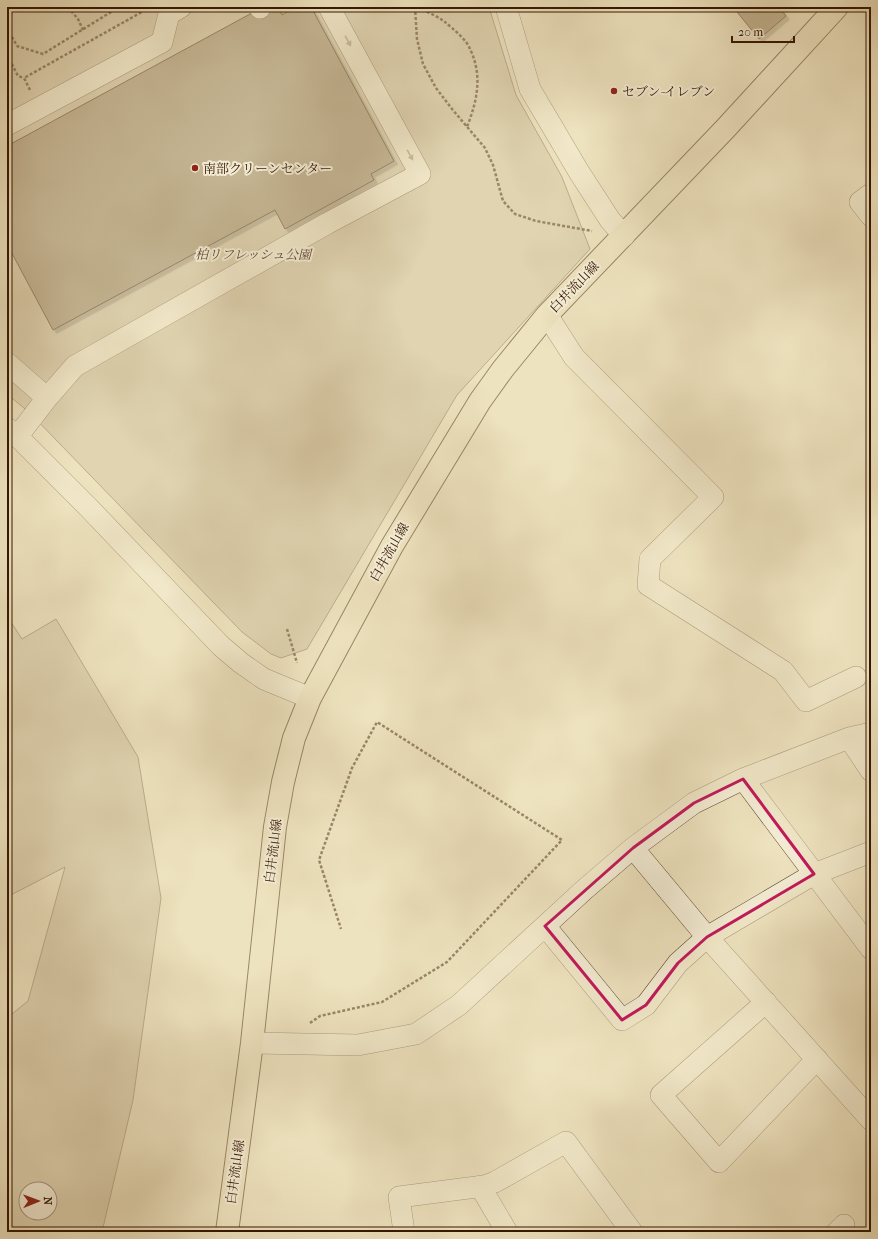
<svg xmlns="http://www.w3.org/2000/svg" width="878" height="1239" font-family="'IM FELL French Canon','Noto Serif JP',serif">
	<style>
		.green { fill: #cec09f; stroke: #816b50; fill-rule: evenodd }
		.building { fill: #958164; stroke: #341602; filter: url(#shadow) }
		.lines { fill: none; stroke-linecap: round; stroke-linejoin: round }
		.minor-casing { stroke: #624931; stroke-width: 22 }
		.major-casing { stroke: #341602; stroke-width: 24 }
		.path { stroke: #341602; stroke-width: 2.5; stroke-dasharray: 3 2; stroke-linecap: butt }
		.minor { stroke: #f4edd5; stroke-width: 21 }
		.major { stroke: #eee3bf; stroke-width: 22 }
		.oneway { fill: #9e8c76 }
		.marked { fill: none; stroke: #c2185b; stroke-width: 3; stroke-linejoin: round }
		.poi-dot { fill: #8f2418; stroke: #f4edd5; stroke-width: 1.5 }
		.labels { text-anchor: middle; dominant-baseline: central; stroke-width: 4; stroke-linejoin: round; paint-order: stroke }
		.poi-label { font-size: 13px; fill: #341602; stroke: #f4edd5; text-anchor: start }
		.park-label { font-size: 13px; font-style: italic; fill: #624931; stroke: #f4edd5 }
		.street-label { font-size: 13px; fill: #341602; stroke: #f4edd5 }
	</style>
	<defs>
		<filter id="shadow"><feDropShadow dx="3.5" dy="3.5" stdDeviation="0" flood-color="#0004"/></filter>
	</defs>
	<rect width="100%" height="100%" fill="#eee3bf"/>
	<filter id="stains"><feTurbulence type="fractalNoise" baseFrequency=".005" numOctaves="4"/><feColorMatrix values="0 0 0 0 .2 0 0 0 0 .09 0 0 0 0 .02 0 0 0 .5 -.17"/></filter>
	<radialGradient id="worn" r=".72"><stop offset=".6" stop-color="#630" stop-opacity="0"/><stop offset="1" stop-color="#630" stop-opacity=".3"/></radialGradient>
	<!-- green -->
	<path class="green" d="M7,7H489L516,95L562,177L590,249L457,395L307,649L281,658L271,654L242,632L30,413L7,394Z
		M7,616L22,639L56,619L138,757L161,898L133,1100L102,1232H7V1018L28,1001L65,867L7,897ZM26,1189H50V1213H26Z"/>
	<!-- building -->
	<path class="building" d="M263,7H278L282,15L296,7H311L394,161L371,174L374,180L285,229L275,210L53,330L7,244V146Z
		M733,7H779L786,16L759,39Z"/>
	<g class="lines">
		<defs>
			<path id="minor" d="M260,7V8
				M506,7L530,89L579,172L610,220L624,236
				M7,125L162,42L169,14L181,7
				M871,194L860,202L871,216
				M547,315L574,357L713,497L650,559L648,585L783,671L806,701L856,677
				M7,363L47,398L17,437
				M47,398L75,366L328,223L420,174L329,7
				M7,428L21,440L88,507L221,646L241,663L264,679L310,698
				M849,738L871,771
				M743,779L871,949
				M633,848L707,937L871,1120
				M545,926L622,1020L646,1005L678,963L707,937L814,874L871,852
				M766,1002L661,1095L719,1162L817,1059
				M252,1043L358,1045L416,1034L459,1005L584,890L633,848L694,803L743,779L849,738L871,733
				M480,1186L507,1232
				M404,1232L399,1197L484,1186L495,1182L566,1142L632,1232
				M837,1232L844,1225"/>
			<path id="major" d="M227,1232L252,1043L275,827L283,782L294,738L310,698L392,546L480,401L503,369L547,315L725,129L837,7"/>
		</defs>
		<!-- minor casing -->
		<use href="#minor" class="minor-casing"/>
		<!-- major casing -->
		<use href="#major" class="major-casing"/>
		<!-- path -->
		<path class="path" d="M68,7L78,19L83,30
			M415,7L417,39L423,64L436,88L452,109L485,148L493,165L503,201L515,214L536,221L592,231
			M418,7C427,12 437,16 445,22C452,28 467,40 470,49C483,76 477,101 467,127
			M7,28L17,46L43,54L119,7
			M7,55L18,76L24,78
			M30,90L24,78L149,8
			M287,629L297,663
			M310,1023L320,1016L382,1002L447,962L562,840L377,722L352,768L319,860L341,929"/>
		<!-- minor -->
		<use href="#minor" class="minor"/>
		<!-- major -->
		<use href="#major" class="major"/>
	</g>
	<!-- one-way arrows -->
	<defs><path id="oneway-solid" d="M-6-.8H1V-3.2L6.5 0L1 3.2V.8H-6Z"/></defs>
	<g class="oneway">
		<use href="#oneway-solid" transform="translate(348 41) rotate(61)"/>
		<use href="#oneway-solid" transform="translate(410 155) rotate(61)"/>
	</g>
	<!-- marked area -->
	<path d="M0 0H878V1239H0ZM743,779L814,874L707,937L678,963L646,1005L622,1020L545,926L633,848L694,803Z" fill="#eee3bf" fill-opacity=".55" fill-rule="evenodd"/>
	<path class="marked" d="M743,779L814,874L707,937L678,963L646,1005L622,1020L545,926L633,848L694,803Z"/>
	<!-- markers -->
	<g class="poi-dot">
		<circle cx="614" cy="91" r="4"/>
		<circle cx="195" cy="168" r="4"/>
	</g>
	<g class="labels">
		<!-- poi labels -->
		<g class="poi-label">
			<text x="622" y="91">セブン-イレブン</text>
			<text x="203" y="168">南部クリーンセンター</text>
		</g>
		<!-- park labels -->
		<g class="park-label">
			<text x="253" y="254">柏リフレッシュ公園</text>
		</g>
		<!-- street labels -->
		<g class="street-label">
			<text transform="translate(574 287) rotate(-46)">白井流山線</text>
			<text transform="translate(389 552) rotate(-60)">白井流山線</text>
			<text transform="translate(273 851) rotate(-83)">白井流山線</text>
			<text transform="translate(235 1172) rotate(-82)">白井流山線</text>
		</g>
	</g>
	<!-- margin -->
	<rect width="878" height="1239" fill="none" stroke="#eee3bf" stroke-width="24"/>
	<rect x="8" y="8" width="862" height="1223" fill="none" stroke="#341602" stroke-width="2"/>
	<rect x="12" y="12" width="854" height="1215" fill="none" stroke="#341602"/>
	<!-- north arrow -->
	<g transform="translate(38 1201) rotate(89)"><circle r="19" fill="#f4edd5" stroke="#a79781"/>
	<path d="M0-3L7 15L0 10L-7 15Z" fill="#8f2418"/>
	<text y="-6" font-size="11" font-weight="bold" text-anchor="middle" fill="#341602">N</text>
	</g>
	<!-- scale -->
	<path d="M732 36v6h62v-6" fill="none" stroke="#341602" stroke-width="2"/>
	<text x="738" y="36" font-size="12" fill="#341602" stroke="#f4edd5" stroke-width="3" paint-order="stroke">20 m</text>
	<rect width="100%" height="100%" filter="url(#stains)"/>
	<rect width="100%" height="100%" fill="url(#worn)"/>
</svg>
